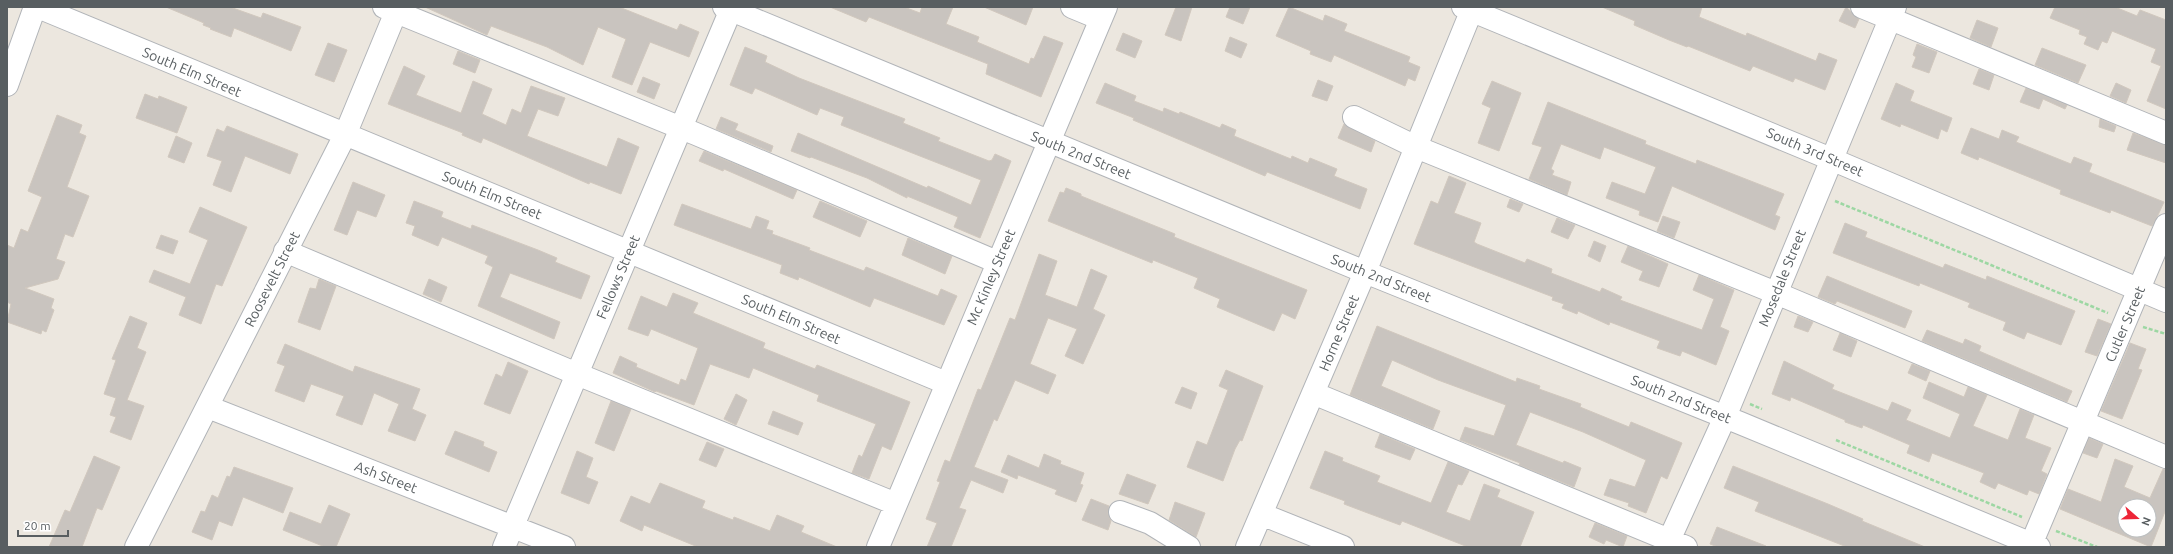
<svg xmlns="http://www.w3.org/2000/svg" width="2173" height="554" font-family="Ubuntu,sans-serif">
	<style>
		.building { fill: #c9c4bf; stroke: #d1c8be; fill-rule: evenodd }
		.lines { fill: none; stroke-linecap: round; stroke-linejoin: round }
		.minor-casing { stroke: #b1b4b8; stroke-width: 24 }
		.path { stroke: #9dd7a3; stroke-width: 2.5; stroke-dasharray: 4 2; stroke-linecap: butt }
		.minor { stroke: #fff; stroke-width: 22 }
		.labels { text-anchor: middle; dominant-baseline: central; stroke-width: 3; stroke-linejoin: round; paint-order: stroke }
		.street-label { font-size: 14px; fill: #585e61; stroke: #fff }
	</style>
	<rect width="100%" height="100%" fill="#ece7df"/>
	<!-- building -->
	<path class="building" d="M166,7H230L261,18L263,13L301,27L291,51L234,28L231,37L210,29L211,28L203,25L204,23Z
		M425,7H619L677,30L680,24L699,32L689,57L650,42L632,85L612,77L626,39L598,27L583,65L547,47L491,26L487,35Z
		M830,7H904L920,13L922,7H953L946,24L979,37L977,42L1029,64L1031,58L1034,59L1044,36L1063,43L1041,97L986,74L988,64L869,17L866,22Z
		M984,7H1033L1026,25Z
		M1176,7H1192L1181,41L1165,35Z
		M1230,7H1250L1243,24L1226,17Z
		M1289,7L1323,21L1325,15L1347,24L1344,31L1410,57L1408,62L1420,67L1415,81L1408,78L1405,86L1334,55L1331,62L1310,54L1311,51L1276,36Z
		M1602,7H1702L1699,17L1746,36L1747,33L1816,61L1819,53L1837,60L1825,90L1795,78L1793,82L1753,66L1750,71L1688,46L1687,47L1669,40L1634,25L1635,21Z
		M1846,7L1859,19L1855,28L1839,21Z
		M2055,7H2115L2137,16L2140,10L2166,20V109L2147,101L2161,66L2151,62L2156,49L2112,31L2107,43L2102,41L2098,50L2084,44L2087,37L2079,34L2080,30L2050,18Z
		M1977,20L1998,28L1991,47L1970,38Z
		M1123,33L1142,41L1135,58L1116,50Z
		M1230,37L1247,44L1241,58L1225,51Z
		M328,43L347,50L334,82L315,75Z
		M1917,44L1937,52L1929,73L1912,67L1916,57L1913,55Z
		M745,47L767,56L765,62L799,78L905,119L903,123L940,138L938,141L989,161L992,160L995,154L1011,161L980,238L954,227L958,217L907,196V198L867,178L811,157L810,158L791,151L798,133L927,188L928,186L971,205L981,180L841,125L844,117L820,108L817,115L755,88L752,94L730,85Z
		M2042,48L2086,65L2078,83L2035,65Z
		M458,51L480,60L475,73L453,64Z
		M404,66L425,76L416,95L461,113L473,81L492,89L482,114L506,125L512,109L521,113L531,86L565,98L558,116L538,109L527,136L607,167L618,138L639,147L621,194L590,182L589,184L483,138L481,143L462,135L463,133L388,104Z
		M1979,69L1994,75L1989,90L1973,84Z
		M643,77L660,84L654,99L637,92Z
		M1318,80L1333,86L1327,101L1312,96Z
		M1492,81L1521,93L1499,151L1478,143L1491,108L1482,104Z
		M1105,83L1136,96L1134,101L1163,112L1164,108L1179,114L1180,112L1220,128L1222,124L1236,130L1234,136L1291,159L1292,156L1308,163L1310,158L1337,169L1334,176L1367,189L1360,209L1267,172L1265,176L1133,120L1134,118L1096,103Z
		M1896,83L1914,91L1910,101L1952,118L1947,132L1941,129L1938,139L1901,124L1900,127L1881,119Z
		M2116,83L2131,90L2126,103L2110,96Z
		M2026,88L2067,105L2065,109L2043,99L2039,109L2020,102Z
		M145,94L158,99L159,96L187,107L177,133L136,118Z
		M1548,102L1646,141L1645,144L1696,164L1697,160L1784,194L1775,215L1780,217L1775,230L1672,186L1658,222L1639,215L1640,211L1606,198L1612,182L1645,194L1656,167L1604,147L1600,159L1561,144L1551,169L1554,171L1552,175L1571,182L1567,195L1529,179L1542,147L1532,144Z
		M57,115L82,125L79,133L86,136L67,187L89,196L73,237L65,234L56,259L65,262L58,279L25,288L54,299L51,308L54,310L46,332L42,330L41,334L7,322L11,304L7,302V245L14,248L21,229L28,232L42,197L28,191Z
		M721,117L738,124L735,130L773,146L771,152L716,129Z
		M2100,119L2116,126L2114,132L2099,127Z
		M1344,124L1375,141L1371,152L1338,138Z
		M227,126L298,154L290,174L245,156L231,192L213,185L222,161L207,156L217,129L224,132Z
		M1971,128L1999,139L2002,130L2019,137L2016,142L2071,164L2074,157L2092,164L2089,172L2164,202L2158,215L2152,226L2111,210L2110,213L2060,194L2061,190L1979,157L1978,160L1961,153Z
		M2133,133L2166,145V163L2127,150Z
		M176,136L192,143L184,163L168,157Z
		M704,151L797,190L793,199L724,169L723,171L699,161Z
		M1449,176L1466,183L1454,213L1481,223L1474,242L1477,244L1525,263L1527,259L1552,269L1551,273L1600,292L1602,288L1622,297L1620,300L1702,330L1714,299L1693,290L1699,275L1734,290L1720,327L1729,331L1716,365L1682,351L1680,356L1657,348L1660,341L1610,322L1609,325L1578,311L1577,314L1562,308L1564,304L1552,300L1553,297L1414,244L1431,201L1438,204Z
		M353,182L385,195L376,217L357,210L347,235L334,230Z
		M1066,188L1081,194V196L1175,234L1174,237L1307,290L1295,319L1282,313L1274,331L1217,307L1220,299L1194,288L1198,278L1153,260L1152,263L1048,221L1060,192L1064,193Z
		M1510,199L1523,204L1519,212L1507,207Z
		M414,201L443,212L441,217L471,229L472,225L538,250L557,258L555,262L590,276L581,299L510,273L500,297L560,322L554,339L478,306L493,267L485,263L488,256L442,237L438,246L412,235L415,226L406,223Z
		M820,201L867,221L860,237L813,217Z
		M682,204L751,229L756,216L769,221L766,229L773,231L772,234L810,248L809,250L864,271L866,267L938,296L941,289L957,296L944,325L874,298L870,307L799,277L798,280L780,273L782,265L674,225Z
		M200,207L247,227L222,286L216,284L201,324L179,315L186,297L149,282L154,270L190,284L208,240L189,232Z
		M1663,216L1680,222L1674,238L1657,231Z
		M1557,218L1575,225L1568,239L1551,232Z
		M1845,223L1867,232L1865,237L1943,268L1945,264L1986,280L1987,276L2075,311L2061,345L2027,332L2024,339L2003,330L2006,322L1968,307L1970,303L1920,283L1919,286L1833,253Z
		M161,235L178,241L173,254L156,248Z
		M908,238L952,256L945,274L902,255Z
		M1594,241L1606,246L1600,262L1588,256Z
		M1628,246L1668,264L1659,287L1639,280L1643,271L1621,262Z
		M1039,254L1057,261L1045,295L1077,307L1091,269L1107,276L1093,309L1105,315L1083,364L1065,356L1077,329L1048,318L1030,364L1056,375L1048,394L1015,380L997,421L994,419L974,467L1008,480L1003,493L971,480L959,508L966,510L951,547H927L937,523L926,519L940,482L937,481L945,460L950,462L978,389L981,390L1010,318L1015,320Z
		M1827,276L1912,311L1905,328L1837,301L1835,304L1818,297Z
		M319,279L336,286L320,330L298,322L310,288L316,289Z
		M429,279L447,287L441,302L423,294Z
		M673,293L698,303L693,313L765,343L763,348L815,369L817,365L910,402L891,450L882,446L869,479L852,473L859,455L862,457L876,424L817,401L819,395L753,368L749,378L710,364L694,405L656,391L655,392L613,373L620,356L637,364L636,367L679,385L681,379L686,381L698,348L651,329L648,336L628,329L641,296L667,307Z
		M130,316L147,323L137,348L146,352L127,400L144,406L131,440L110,432L116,417L110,415L116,398L104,394L116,360L112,359Z
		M1798,316L1813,322L1808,332L1794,327Z
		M2098,319L2111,324L2097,356L2085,352Z
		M1377,326L1516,382L1517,378L1540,386L1539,389L1581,404L1580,407L1629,427L1631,422L1682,443L1667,479L1661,476L1646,513L1628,506L1629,503L1604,495L1610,479L1635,487L1646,460L1583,432L1530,412L1516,445L1563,463L1564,461L1581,468L1574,487L1519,465L1520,463L1460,440L1465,427L1494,436L1506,405L1438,380L1392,360L1381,386L1440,411L1433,429L1350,395Z
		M1927,330L1963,344L1965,339L1981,346L1979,351L2072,391L2067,402L1922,341Z
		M1840,333L1857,341L1851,357L1833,350Z
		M2130,343L2146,349L2138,369L2142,370L2122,419L2101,411Z
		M285,344L353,372L355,366L420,389L412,409L426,415L415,441L388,431L399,404L374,393L362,425L336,415L344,396L311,384L304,402L275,391L285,366L277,363Z
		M1784,361L1834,385L1832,389L1888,411L1892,402L1911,410L1906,420L1950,438L1960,414L1923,398L1929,382L1964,397L1968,387L1987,395L1973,426L2008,440L2020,409L2034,415L2025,438L2051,448L2041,471L2047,474L2039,494L2029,490L2027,495L1998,483L1995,489L1980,482L1984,473L1932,453L1929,462L1907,453L1910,445L1863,425L1862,428L1845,422V420L1791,397L1790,401L1772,394Z
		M508,362L528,371L510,414L484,404L496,374L502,377Z
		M1912,364L1930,371L1926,381L1908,373Z
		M1226,370L1263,386L1242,441L1240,440L1235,449L1223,481L1187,467L1197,441L1207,445L1228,390L1219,386Z
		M1182,387L1197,393L1191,409L1175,403Z
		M736,394L747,400L736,425L724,419Z
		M611,401L631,409L614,451L595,443Z
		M773,411L803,423L798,435L768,424Z
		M455,431L484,442L483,446L497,452L489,472L445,454Z
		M1380,434L1415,449L1410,460L1375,447Z
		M2089,438L2103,444L2097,458L2083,453Z
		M707,442L724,449L716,467L699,460Z
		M577,451L593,458L586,477L598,482L589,504L561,493Z
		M1325,451L1343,458L1342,461L1380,476L1377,482L1431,503L1448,462L1469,471L1462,485L1458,484L1446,512L1470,521L1484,484L1500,490L1497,497L1534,512L1520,547H1468L1402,521L1400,525L1365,512L1344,504L1345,501L1310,488Z
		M1044,454L1061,461L1060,464L1084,473L1080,484L1083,485L1076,502L1055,494L1057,490L1018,475L1017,479L1001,472L1008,455L1039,468Z
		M94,456L120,467L102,510L97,508L82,547H49L65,510L70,512Z
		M2115,459L2133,466L2124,487L2150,498L2163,469H2166V509L2151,547L2060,509L2068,489L2101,502ZM2125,506H2149V530H2125Z
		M1733,466L1828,504L1863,519L1862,521L1925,547H1847L1755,511L1759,502L1724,488Z
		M234,467L293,488L283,513L243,497L232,526L219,521L212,540L192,532L201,511L205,512L212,495L218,498L227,476L230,477Z
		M1127,474L1156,485L1148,504L1119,494Z
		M660,483L705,501L702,508L733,520L734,517L770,531L777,515L804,526L801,532L837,547H698L644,525L642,531L620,521L631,496L650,504Z
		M1091,499L1109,506L1108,514L1111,521L1108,530L1082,520Z
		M1175,502L1205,513L1196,537L1169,520Z
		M329,505L350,514L336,547H325L283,530L290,512L321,524Z
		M1595,523L1627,536L1623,547L1606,540L1604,544L1589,537Z
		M1717,527L1766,546V547H1718L1710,544Z"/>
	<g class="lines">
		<defs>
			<path id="minor" d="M38,7L946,383
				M384,7L696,134L997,262
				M724,7L1365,272L1740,423L2039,547
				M1072,7L1101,19
				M1463,7L1831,159L2166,301
				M1862,7L2166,133
				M7,85L35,7
				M1354,117L1416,147L1776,293L2166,457
				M285,251L577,374L896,504
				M1313,393L1686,547
				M208,407L564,547
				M1120,512L1150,523L1189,547
				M1261,514L1343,547
				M136,547L345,135L398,7
				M504,547L732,7
				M878,547L1106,7
				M1247,547L1365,272L1473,7
				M1666,547L1725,417L1895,7
				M2030,547L2166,225"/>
		</defs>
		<!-- minor casing -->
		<use href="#minor" class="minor-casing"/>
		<!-- path -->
		<path class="path" d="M1835,201L2108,313
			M2143,327L2166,334
			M1750,404L1762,409
			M1836,440L2022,517
			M2056,531L2097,547"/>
		<!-- minor -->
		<use href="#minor" class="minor"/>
	</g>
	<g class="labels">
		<!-- street labels -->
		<g class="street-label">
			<text transform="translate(192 72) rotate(23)">South Elm Street</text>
			<text transform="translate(1815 152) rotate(23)">South 3rd Street</text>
			<text transform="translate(1081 155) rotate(22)">South 2nd Street</text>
			<text transform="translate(492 195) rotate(22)">South Elm Street</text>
			<text transform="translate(618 277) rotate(-67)">Fellows Street</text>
			<text transform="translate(991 277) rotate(-67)">Mc Kinley Street</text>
			<text transform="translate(1381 278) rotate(22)">South 2nd Street</text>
			<text transform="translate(1782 278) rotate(-68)">Mosedale Street</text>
			<text transform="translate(272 279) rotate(-63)">Roosevelt Street</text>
			<text transform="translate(791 319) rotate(23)">South Elm Street</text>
			<text transform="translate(2125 324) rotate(-67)">Cutler Street</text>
			<text transform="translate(1339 333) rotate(-67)">Horne Street</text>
			<text transform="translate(1681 399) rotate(22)">South 2nd Street</text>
			<text transform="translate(386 477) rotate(21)">Ash Street</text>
		</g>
	</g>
	<!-- border -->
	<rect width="2173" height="554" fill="none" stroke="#585e61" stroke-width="16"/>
	<!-- north arrow -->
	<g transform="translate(2137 518) rotate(110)"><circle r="19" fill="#ffffff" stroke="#bcbfc0"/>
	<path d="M0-3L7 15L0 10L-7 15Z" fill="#ed2537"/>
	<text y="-6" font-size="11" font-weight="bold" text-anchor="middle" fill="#585e61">N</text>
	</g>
	<!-- scale -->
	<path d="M18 530v6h50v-6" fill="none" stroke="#585e61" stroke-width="2"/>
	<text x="24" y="530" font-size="12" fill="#585e61" stroke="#ffffff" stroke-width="3" paint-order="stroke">20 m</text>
</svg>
